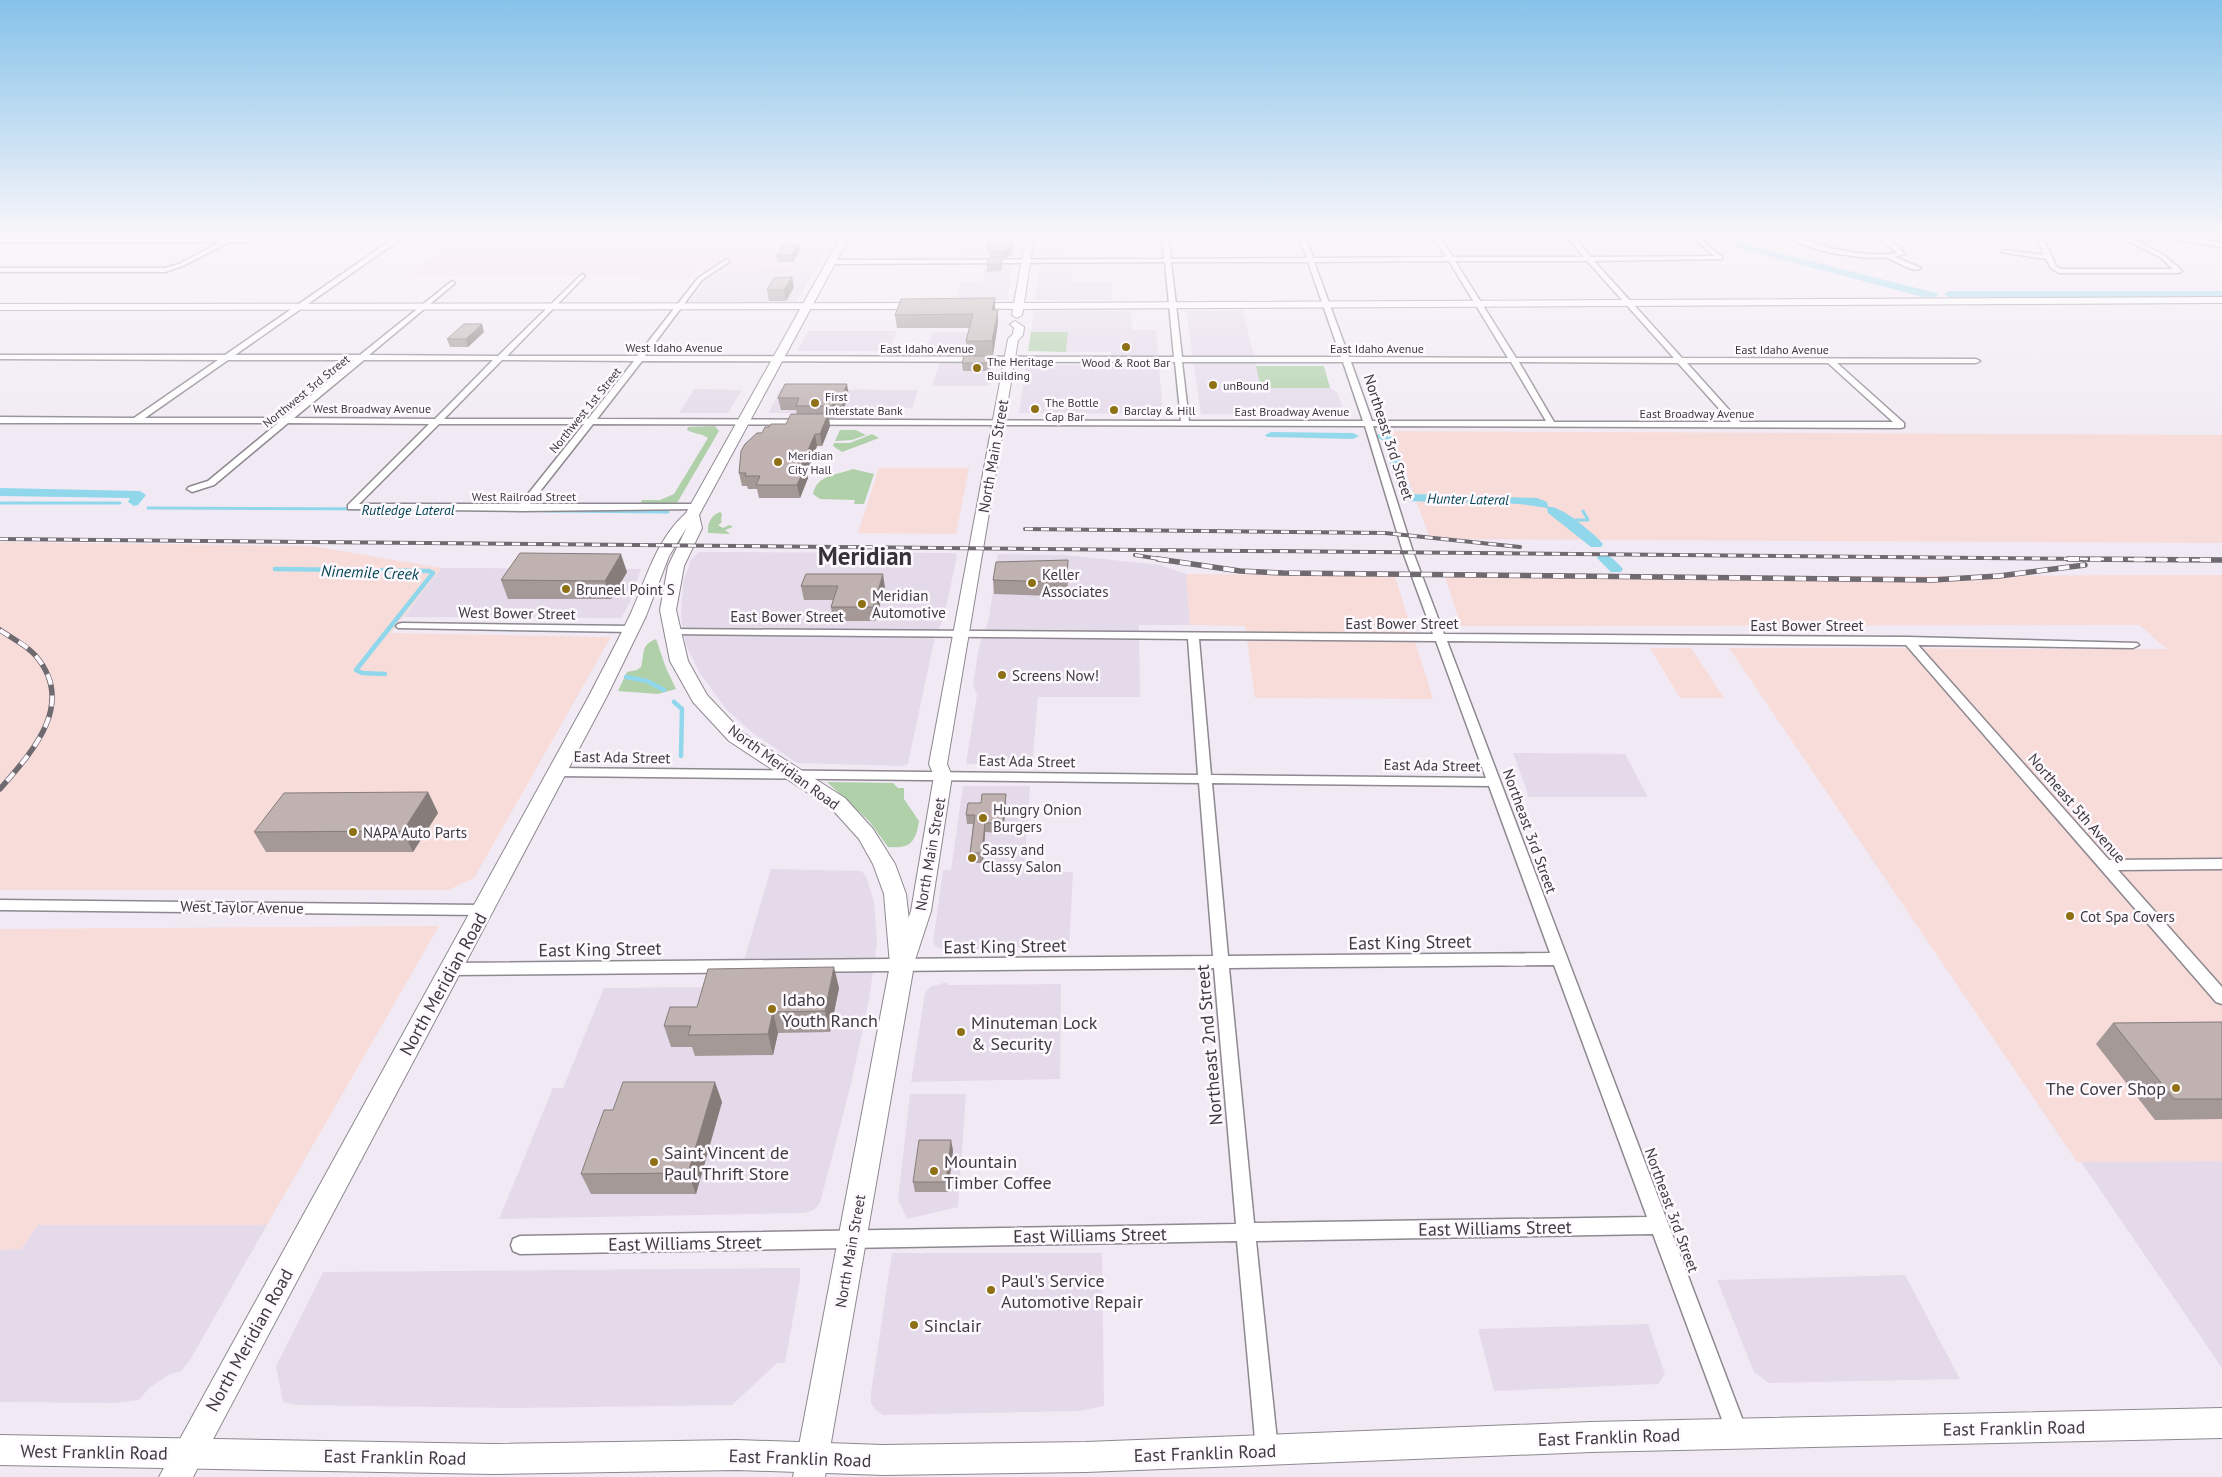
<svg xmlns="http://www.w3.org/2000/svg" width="2222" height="1477" font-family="'PT Sans',sans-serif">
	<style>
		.built { fill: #e5daea }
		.industrial { fill: #f7dcd9 }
		.education { fill: #f5dbe3 }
		.green { fill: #afd0a9 }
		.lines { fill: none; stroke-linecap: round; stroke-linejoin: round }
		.stream-far1 { stroke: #91d7eb; stroke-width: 3 }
		.stream { stroke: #91d7eb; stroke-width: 4.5 }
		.canal { fill: #91d7eb; fill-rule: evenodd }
		.street-casing { stroke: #8e8890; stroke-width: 3 }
		.secondary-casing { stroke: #8e8890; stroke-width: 2 }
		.primary-casing { stroke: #8e8890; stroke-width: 2 }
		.street { fill: #fff; fill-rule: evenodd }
		.secondary { fill: #fff; fill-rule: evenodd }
		.primary { fill: #fff; fill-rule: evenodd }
		.rail-far1-casing { stroke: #6e6a6f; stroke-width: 4 }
		.rail-casing { stroke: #6e6a6f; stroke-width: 5.5 }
		.rail-far1 { stroke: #fdf9fe; stroke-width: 2.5; stroke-dasharray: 8; stroke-linecap: butt }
		.rail { stroke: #fdf9fe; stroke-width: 4; stroke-dasharray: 11; stroke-linecap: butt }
		.wall { fill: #a49997 }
		.shaded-wall { fill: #867d7b }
		.building { fill: #bfb2b0; stroke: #867d7b }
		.poi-dot { fill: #8f7115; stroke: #fdf9fe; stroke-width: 2 }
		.labels { text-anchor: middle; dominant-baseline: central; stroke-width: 5; stroke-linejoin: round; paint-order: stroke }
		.far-street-label { font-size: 12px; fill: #3e3b3f; stroke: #fdf9fe }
		.far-poi-label { font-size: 12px; fill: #3e3b3f; stroke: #fdf9fe; text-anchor: start }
		.far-water-label { font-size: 14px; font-style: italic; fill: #034553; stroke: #fdf9fe }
		.street-label { font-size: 15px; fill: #3e3b3f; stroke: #fdf9fe }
		.poi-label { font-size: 15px; fill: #3e3b3f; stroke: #fdf9fe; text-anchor: start }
		.water-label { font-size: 16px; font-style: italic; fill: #034553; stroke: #fdf9fe }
		.near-street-label { font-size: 18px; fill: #3e3b3f; stroke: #fdf9fe }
		.near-poi-label { font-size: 18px; fill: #3e3b3f; stroke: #fdf9fe; text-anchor: start }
		.town-label { font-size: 25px; font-weight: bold; fill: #37323a; stroke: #fdf9fe }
	</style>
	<rect width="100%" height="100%" fill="#f1eaf4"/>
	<!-- built -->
	<path class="built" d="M979,236H1017L1007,300L956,301L961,282L982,281L987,259H957L963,241H978Z
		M1044,236H1154L1155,242L1067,243L1064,264H1073L1072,282H1112V300H1035Z
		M779,250H826L796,302H689L707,279L725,271H753L755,267H793L769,263Z
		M1243,310L1261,387L1330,388L1338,393L1344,415L1201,414L1186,311Z
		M1034,311H1131L1132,330H1156L1163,414L1019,413L1026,365H1111V352H1066L1068,332H1031Z
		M808,331H897L889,351H797Z
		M932,332H997L988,386H932L939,365V351H926Z
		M694,389L742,390L728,413H679Z
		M780,389L918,390L912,408H899L898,413H769Z
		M699,552L955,553L957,556L944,617L934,641L908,764L901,766L797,763L750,731L726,709L699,672L686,645L681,617L683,582L691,560Z
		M998,554L1065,555L1160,565L1186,574L1190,625H1139L1140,697H1038L1032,767L966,764L977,695L973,685L979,647L989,618Z
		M441,568L641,569L630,602L621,618L404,617Z
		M1513,753L1625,754L1648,797H1529Z
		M963,786H1030L1024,872H1073L1069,945L947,951L935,946L933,942L943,870H951Z
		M771,869L862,871L867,879L874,902L877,943L869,1000L851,1084L820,1203L814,1210L805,1213L499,1219L553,1088H563L604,988L736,987Z
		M947,982V985L1061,984L1060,1079L911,1082L925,993L930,987Z
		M910,1094H966L958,1207L907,1219L898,1200Z
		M2222,1161V1368L2081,1162Z
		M38,1225H267L190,1360L181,1371L170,1374L149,1388L139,1400L114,1403L0,1402V1250L21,1249Z
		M892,1253H1102L1104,1406L1078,1411L883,1415L875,1409L871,1403V1393Z
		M800,1268V1280L785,1363H777L732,1405L516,1408L295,1405L283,1402L276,1366L323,1272Z
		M1905,1275L1960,1379L1769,1383L1754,1372L1717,1280Z
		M1648,1324L1665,1374L1658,1384L1494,1391L1478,1329Z"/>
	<!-- industrial -->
	<path class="industrial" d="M1391,431L2222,435V543L1430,539Z
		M879,468H969L956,534L858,533Z
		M0,542L312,546L441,568L391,633L611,637L474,878L448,890H0Z
		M1186,574L1395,576L1433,699L1255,698L1245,626L1190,625Z
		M2222,575V1161L2077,1162L1729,648L2167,649L2139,625L1461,626L1445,577Z
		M1650,648H1691L1724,698H1680Z
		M439,926L267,1225H38L21,1249L0,1250V929Z"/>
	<!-- education -->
	<path class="education" d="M460,236H787L769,263H796L793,267H756L753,271H697L688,279H644L645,276H406Z"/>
	<!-- green -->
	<path class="green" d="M1031,332H1068L1066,352L1028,351Z
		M1256,366H1324L1330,388H1261Z
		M715,426L719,431L677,503L640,504L642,500H660L674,494L708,438C701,433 694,434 687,430L688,427Z
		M840,430H856L866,435L852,440L835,441Z
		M872,434L879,438L842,452L833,446L834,443H850Z
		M853,469L874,474L864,504H854L855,500L820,499L813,494C817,474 838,475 853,469Z
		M720,512L722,514L721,520L722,522L718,525L723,528L729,525L733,527L725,530L730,534L708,533C707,524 711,515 720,512Z
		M656,639L666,668L676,689L658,694L618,691L627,672L637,670L641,667C645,654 640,645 656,639Z
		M827,782L893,783L898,788H904V799L919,821C916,843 909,849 888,847L869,821Z"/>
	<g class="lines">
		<!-- stream-far1 -->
		<path class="stream-far1" d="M0,503H120
			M148,508L394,509
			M546,511L668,512
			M1576,520H1588L1583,511"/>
		<!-- stream -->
		<path class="stream" d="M275,569L429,571L433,573L356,670L362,673L385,674
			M626,677L647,681L664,690
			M674,702L682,709L681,756"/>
		<!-- canal -->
		<path class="canal" d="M1725,236H1734L1744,244L1940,294L1935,297H1923L1738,248Z
			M2222,291V297H1949L1944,294L1949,291Z
			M1271,432L1353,433L1359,436L1353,439L1267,437L1265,435Z
			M1381,433L1393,437L1412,494L1537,498L1547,502L1548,507C1559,504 1595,534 1603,544L1601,547H1591L1548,513L1547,508L1520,504L1405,501L1400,496L1387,454L1389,452L1382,440L1375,436Z
			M0,488L140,491L146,495L138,505L134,506L128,502L130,498L0,496Z
			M1604,554C1611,556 1618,563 1623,569L1621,572H1611L1597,558L1599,555Z"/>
		<defs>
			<path id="street" d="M256,236H271L247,242H229L183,266L165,272H0V268H165L179,264L220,242H0V238H247Z
				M397,236H405L235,355H360L452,281L455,283L454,284L369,355L498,356L582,274L585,276L584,277L507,356H637L698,278L727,259L729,260V262L702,280L645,356L1174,357L1165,262L832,264L829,262L832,260L1164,259L1162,236H1168L1171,259L1307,258L1299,236H1305L1313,258L1446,257L1433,236H1439L1453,257H1584L1566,236H1573L1591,257L1714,256L1691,236H1698L1722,257V259L1594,261L1682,358L1976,359L1980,361L1976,363H1837L1904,423V427L1901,428L1373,426L1413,552L1444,634L1908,637L2137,643L2139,645L2133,648L1918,645L2109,860L2222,859V869L2118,870L2222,987V1004L2216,1002L1906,645L1447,641L1748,1434L1744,1441L1737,1445L1730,1441L1653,1234L1256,1241L1278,1450L1275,1458L1267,1461L1259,1458L1256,1450L1237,1241L520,1254L513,1251L511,1245L513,1239L520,1236L1236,1224L1214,968L451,975L446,973L443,969L446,965L451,963L1213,956L1199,783L558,776L552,772L558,768L1198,775L1188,639L671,634L667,633L665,631L667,629L1433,634L1403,552L1365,426L593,424L530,504H697L702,507L700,509L522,511L348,509V505L429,424L288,423L214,485L192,492L187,489L189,487L208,481L278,423H0V417L134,418L218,360L0,359V355H225ZM1449,261L1508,358L1349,357L1314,262ZM1455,261H1587L1674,358H1516ZM1171,262H1308L1341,357H1182ZM228,360H354L284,418H145ZM364,360H493L435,419L294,418ZM502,360L634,361L588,419H444ZM642,361L1175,362L1181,421L597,419ZM1182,362H1343L1363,421H1189ZM1351,362H1511L1546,421H1372ZM1519,362L1678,363L1731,422H1554ZM1687,363H1828L1893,422H1740ZM439,424H584L520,504H359ZM1199,639L1436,641L1486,778L1211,775ZM1212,783L1489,786L1550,953L1228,956ZM1554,965L1647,1217L1254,1223L1229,968Z
				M1788,236C1799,236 1808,241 1818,244C1843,252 1871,257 1897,253L1876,236C1887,236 1898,244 1904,254L1895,257L1921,268C1912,274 1895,259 1886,258C1878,257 1870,258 1862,257C1839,255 1808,250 1788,236Z
				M2039,236H2045L2044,239L2056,266L2060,269H2173L2160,257L2127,241V239L2071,236H2181L2222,243V247L2180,240L2132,239L2164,255L2181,270L2182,271L2179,273H2059L2051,268L2046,259L2001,252L2004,250L2044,255L2038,239Z
				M402,623L632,626L638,629L632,632L398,628L396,626L398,624Z
				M0,900L483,905L488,906L490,910L488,914L483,915L0,910Z"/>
			<path id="secondary" d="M1026,236H1034L1024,303L2222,297V303L1023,309L1022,315L1017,318L1012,315L1013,309L969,308V304L973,303H1014Z
				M0,304L922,303L927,306L922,309L0,310Z
				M1015,321L1024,327L1023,335L1018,340L947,764L952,776L931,911L915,960L912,966L904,968L896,966L893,960L911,911L934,776L929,764L1008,339L1013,334L1014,328L1010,324Z
				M2222,1408V1438L1591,1452L1086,1472L883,1475L737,1470L494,1474L0,1465V1435L494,1444L737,1440L883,1445L1086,1442L1591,1422Z"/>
			<path id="primary" d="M841,236H850L699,515L702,528L684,566L676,610L688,661L707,695L743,733L845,798L873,829L895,864L906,894L914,965L825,1477H793L890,965L884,894L873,864L859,839L831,808L729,741L693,702L670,661L660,610L668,566L687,527L669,556L646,616L607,696L193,1477H159L589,696C603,668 618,641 631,613C647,577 656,540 686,513Z"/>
		</defs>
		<!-- street casing -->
		<use href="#street" class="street-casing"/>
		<!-- secondary casing -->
		<use href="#secondary" class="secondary-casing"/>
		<!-- primary casing -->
		<use href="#primary" class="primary-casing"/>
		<!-- street -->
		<use href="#street" class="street"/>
		<!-- secondary -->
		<use href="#secondary" class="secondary"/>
		<!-- primary -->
		<use href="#primary" class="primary"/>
		<defs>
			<path id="rail-far1" d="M1025,529L1385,533L1520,547
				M0,539L2200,560
				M1135,555L1166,560"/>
			<path id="rail" d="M1158,559L1240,571L1283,573L1932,580L1999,576L2085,565
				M2068,559L2222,560
				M0,630C11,638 25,644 35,655C77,703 33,751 0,789"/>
		</defs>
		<!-- rail-far1 casing -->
		<use href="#rail-far1" class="rail-far1-casing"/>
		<!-- rail casing -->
		<use href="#rail" class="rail-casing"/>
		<!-- rail-far1 -->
		<use href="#rail-far1" class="rail-far1"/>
		<!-- rail -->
		<use href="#rail" class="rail"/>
	</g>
	<!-- wall -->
	<path class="wall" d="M989,236H1007L1006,237L1013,244L1011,255L1005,258H991L990,253L987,252V246Z
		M800,250L793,262H778L776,255Z
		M1002,258V265L1001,271L987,272V265Z
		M792,277L794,287L786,301H769L767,290Z
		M995,298V310H998V323L993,355H967L966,341L969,328H897L895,315Z
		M484,332L468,347H450L447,339Z
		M991,356V364L990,371H963L962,363Z
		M849,396L843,410H837L834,418H829L830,426L822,446H817L807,472L808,478L800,498H759L757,489H748L747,486H742L739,473L762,433L769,427L786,424L797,414L796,410H781L778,398Z
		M627,572L611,599H508L501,580Z
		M806,574L885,588L875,621H833L831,607L833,600H804L801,586Z
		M1068,574L1067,591H1055L1054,596L994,594L993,580Z
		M428,792L438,813L413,852H266L254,832Z
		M1006,803L1003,833L985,832L983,863H971L970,853L973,824H967L966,815Z
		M839,988L830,1032L778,1033L773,1055L695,1056L692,1047H671L664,1026L697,1007Z
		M2222,1022V1119L2155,1120L2096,1044L2113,1023Z
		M722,1102L696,1194H591L581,1174L613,1110Z
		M953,1150L948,1192H915L913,1182Z"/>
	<!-- shaded-wall -->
	<path class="shaded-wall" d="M1013,237V244L1011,255L1005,258V251Z
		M799,244L800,250L793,262L792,255Z
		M1002,258V265L1001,271V264Z
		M792,277L794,287L786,301L784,290Z
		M995,298V312L992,310Z
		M998,310V323L993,355L992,341Z
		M482,324L484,332L468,347L466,339Z
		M991,356V364L990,371L989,363Z
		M847,384L849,396L843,410L841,398Z
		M835,398L837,410L834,418L832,406Z
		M828,414L830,426L822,446L820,434Z
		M815,434L817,446L807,472L808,478L800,498L797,485L801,466Z
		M621,554L627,572L611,599L605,581Z
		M1068,560V574L1067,591V577Z
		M883,574L885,588L875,621L873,607Z
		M1054,577L1055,591L1054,596Z
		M428,792L438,813L413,852L403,831Z
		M1006,794V803L1003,833V823Z
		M985,823V832L983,863L982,853Z
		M834,967L839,988L830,1032L825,1011Z
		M773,1012L778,1033L773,1055L768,1034Z
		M715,1082L722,1102L696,1194L688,1173Z
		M951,1140L953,1150L948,1192L946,1182Z"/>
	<!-- building -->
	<path class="building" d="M989,236L1013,237L1011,248L1005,251H990L991,247L987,246Z
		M784,244H799L792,255H776Z
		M988,258H1002L1001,264L987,265Z
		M792,277L784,290H767L774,278Z
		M995,298L992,310H998L992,341H966L973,314L895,315L901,299Z
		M464,324H482L466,339H447Z
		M964,356H991L989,363H962Z
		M785,384H847L841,398H835L832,406H796L799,398H778Z
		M791,414H828L820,434H815L801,466H806L797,485H756L760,476H745L746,473H739L741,451L745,444L757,433H762L765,427H769L771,424H786Z
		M520,553L621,554L605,581L501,580Z
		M1068,560L1067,577H1054V582L993,580L996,562Z
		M806,574H883L873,607H831L838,586H801Z
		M428,792L403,831L254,832L284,793Z
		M982,794H1006L1003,823H985L982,853H970L975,815H966L968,803H981Z
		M834,967L825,1011L773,1012L768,1034L688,1035L691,1026H664L670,1007H697L708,969Z
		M2222,1022V1099H2174L2113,1023Z
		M623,1082H715L688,1173L581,1174L604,1110H613Z
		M919,1140H951L946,1182H913Z"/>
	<!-- sky -->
	<linearGradient id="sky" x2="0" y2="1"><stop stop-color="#85c2e9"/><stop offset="0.53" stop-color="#f9f6fa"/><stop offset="1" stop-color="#f9f6fa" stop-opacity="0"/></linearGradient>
	<rect width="2222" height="443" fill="url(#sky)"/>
	<!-- markers -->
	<g class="poi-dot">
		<circle cx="1126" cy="347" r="5"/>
		<circle cx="977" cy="368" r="5"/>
		<circle cx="1213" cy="385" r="5"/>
		<circle cx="815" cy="403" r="5"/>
		<circle cx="1035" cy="409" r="5"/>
		<circle cx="1114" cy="410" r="5"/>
		<circle cx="778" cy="462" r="5"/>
		<circle cx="1032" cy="583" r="5"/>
		<circle cx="566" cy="589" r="5"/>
		<circle cx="862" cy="604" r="5"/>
		<circle cx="1002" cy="675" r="5"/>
		<circle cx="983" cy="818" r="5"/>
		<circle cx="353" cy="832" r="5"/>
		<circle cx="972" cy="858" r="5"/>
		<circle cx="2070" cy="916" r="5"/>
		<circle cx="772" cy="1009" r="5"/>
		<circle cx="961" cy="1032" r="5"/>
		<circle cx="2176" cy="1088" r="5"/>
		<circle cx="654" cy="1162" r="5"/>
		<circle cx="934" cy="1171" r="5"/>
		<circle cx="991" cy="1290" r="5"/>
		<circle cx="914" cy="1325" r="5"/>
	</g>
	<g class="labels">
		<!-- far-street labels -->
		<g class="far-street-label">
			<text x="674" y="347">West Idaho Avenue</text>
			<text x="927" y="348">East Idaho Avenue</text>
			<text x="1377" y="348">East Idaho Avenue</text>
			<text x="1782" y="349">East Idaho Avenue</text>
			<text transform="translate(306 391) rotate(-39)">Northwest 3rd Street</text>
			<text x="372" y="408">West Broadway Avenue</text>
			<text transform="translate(585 410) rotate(-51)">Northwest 1st Street</text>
			<text x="1292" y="411">East Broadway Avenue</text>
			<text x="1697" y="413">East Broadway Avenue</text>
			<text x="524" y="496">West Railroad Street</text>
		</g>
		<!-- far-poi labels -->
		<g class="far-poi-label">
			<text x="987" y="361">The Heritage<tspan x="987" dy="14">Building</tspan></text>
			<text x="1126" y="362" text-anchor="middle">Wood &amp; Root Bar</text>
			<text x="1223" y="385">unBound</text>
			<text x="825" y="396">First<tspan x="825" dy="14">Interstate Bank</tspan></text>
			<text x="1045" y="402">The Bottle<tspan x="1045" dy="14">Cap Bar</tspan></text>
			<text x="1124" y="410">Barclay &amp; Hill</text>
			<text x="788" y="455">Meridian<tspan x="788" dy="14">City Hall</tspan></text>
		</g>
		<!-- far-water labels -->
		<g class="far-water-label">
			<text transform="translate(1468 499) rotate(1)">Hunter Lateral</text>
			<text x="408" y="510">Rutledge Lateral</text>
		</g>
		<!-- street labels -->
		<g class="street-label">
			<text transform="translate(1389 437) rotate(72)">Northeast 3rd Street</text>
			<text transform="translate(993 456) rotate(-80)">North Main Street</text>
			<text transform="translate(517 613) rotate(1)">West Bower Street</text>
			<text x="787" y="616">East Bower Street</text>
			<text x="1402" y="623">East Bower Street</text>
			<text x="1807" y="625">East Bower Street</text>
			<text transform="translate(622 757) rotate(1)">East Ada Street</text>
			<text transform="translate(1027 761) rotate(1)">East Ada Street</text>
			<text transform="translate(1432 765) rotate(1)">East Ada Street</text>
			<text transform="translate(784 767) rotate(36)">North Meridian Road</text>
			<text transform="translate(2077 808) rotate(49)">Northeast 5th Avenue</text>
			<text transform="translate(1530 831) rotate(70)">Northeast 3rd Street</text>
			<text transform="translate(930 854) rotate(-80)">North Main Street</text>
			<text transform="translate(242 907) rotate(1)">West Taylor Avenue</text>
			<text transform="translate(1672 1210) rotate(70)">Northeast 3rd Street</text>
			<text transform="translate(850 1251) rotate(-80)">North Main Street</text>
		</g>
		<!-- poi labels -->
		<g class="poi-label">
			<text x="1042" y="574">Keller<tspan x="1042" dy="17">Associates</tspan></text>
			<text x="576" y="589">Bruneel Point S</text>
			<text x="872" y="595">Meridian<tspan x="872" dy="17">Automotive</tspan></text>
			<text x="1012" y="675">Screens Now!</text>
			<text x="993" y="809">Hungry Onion<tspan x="993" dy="17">Burgers</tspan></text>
			<text x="363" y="832">NAPA Auto Parts</text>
			<text x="982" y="849">Sassy and<tspan x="982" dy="17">Classy Salon</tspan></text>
			<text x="2080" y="916">Cot Spa Covers</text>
		</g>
		<!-- water labels -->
		<g class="water-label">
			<text transform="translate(370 572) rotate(2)">Ninemile Creek</text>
		</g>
		<!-- near-street labels -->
		<g class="near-street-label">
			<text transform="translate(1410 942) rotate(-1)">East King Street</text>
			<text transform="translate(1005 946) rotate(-1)">East King Street</text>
			<text transform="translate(600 949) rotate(-1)">East King Street</text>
			<text transform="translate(443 984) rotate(-61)">North Meridian Road</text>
			<text transform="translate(1209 1045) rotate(-95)">Northeast 2nd Street</text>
			<text transform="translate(1495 1228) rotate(-1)">East Williams Street</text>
			<text transform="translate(1090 1235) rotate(-1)">East Williams Street</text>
			<text transform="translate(685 1243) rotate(-1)">East Williams Street</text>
			<text transform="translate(249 1340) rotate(-61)">North Meridian Road</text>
			<text transform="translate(2014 1428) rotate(-1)">East Franklin Road</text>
			<text transform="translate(1609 1437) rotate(-2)">East Franklin Road</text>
			<text transform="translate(94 1452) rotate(1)">West Franklin Road</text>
			<text transform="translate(1205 1453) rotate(-2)">East Franklin Road</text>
			<text transform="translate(395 1457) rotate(1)">East Franklin Road</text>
			<text transform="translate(800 1458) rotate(2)">East Franklin Road</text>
		</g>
		<!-- near-poi labels -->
		<g class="near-poi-label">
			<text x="782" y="999">Idaho<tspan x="782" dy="21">Youth Ranch</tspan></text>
			<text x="971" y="1022">Minuteman Lock<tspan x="971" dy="21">&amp; Security</tspan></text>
			<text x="2166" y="1088" text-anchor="end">The Cover Shop</text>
			<text x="664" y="1152">Saint Vincent de<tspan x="664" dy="21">Paul Thrift Store</tspan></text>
			<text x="944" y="1161">Mountain<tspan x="944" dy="21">Timber Coffee</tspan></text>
			<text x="1001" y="1280">Paul's Service<tspan x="1001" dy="21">Automotive Repair</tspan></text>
			<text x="924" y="1325">Sinclair</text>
		</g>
		<!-- town labels -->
		<g class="town-label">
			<text x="865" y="556">Meridian</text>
		</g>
	</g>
</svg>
